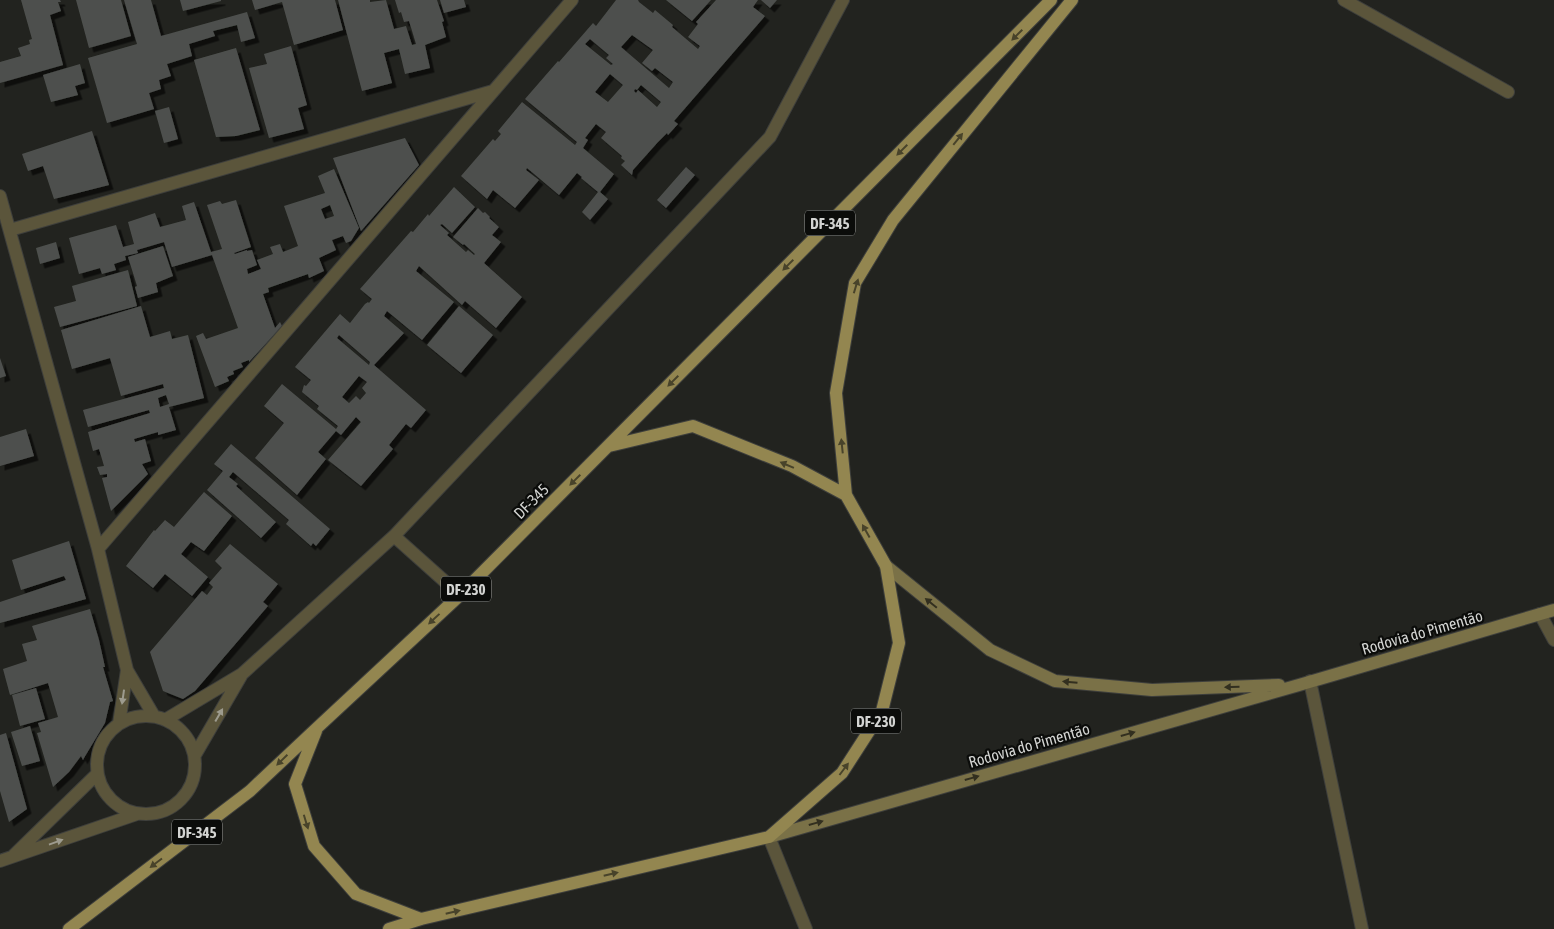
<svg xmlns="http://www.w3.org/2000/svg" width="1554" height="929" font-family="'Asap Condensed',sans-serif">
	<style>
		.building { fill: #4d504d; fill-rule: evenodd; filter: url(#shadow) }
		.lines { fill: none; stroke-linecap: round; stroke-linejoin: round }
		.service-casing { stroke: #3e3f3c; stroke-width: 14 }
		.minor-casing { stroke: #3e3f3c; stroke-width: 14 }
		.secondary-casing { stroke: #3e3f3c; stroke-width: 14 }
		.primary-casing { stroke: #3e3f3c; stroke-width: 14 }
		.service { stroke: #5b553b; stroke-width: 12 }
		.minor { stroke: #5b553b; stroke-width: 12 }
		.secondary { stroke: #7a7147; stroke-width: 12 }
		.primary { stroke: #938650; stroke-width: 12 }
		.oneway { fill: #48432a }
		.oneway2 { fill: #322f1f }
		.oneway3 { fill: #9d9b8e }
		.labels { text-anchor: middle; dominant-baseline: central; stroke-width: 4.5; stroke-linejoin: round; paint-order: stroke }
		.shield { fill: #0b0c0a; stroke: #979896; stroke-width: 1 }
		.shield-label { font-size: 15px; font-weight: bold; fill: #d3d4d2 }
		.street-label { font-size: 16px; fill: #d3d4d2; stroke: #0b0c0a }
	</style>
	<defs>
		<filter id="shadow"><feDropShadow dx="4.5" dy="4.5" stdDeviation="0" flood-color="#0009"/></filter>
	</defs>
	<rect width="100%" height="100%" fill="#22231f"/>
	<!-- building -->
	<path class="building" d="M21,0H60L61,2H58L61,11L50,15L63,65L0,83V62L21,56L18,48L30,44L29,40L32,39Z
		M76,0H121L131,36L89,48Z
		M124,0H151L161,36L247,12L255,38L241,42L237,25L213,31L215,36L189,44L192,56L167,64L171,76L159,80L161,89L149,93L154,109L107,123L88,58L137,44Z
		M180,0H221V1L183,11Z
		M252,0H335L343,30L294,45L282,2L255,10Z
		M338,0H370V2L386,0L394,29L406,26L412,45L416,44L409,21L404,22L401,12L399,13L395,0H437L444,21L442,22L446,37L425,45L430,68L405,74L399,49L384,53L392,83L362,91Z
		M440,0H464L466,7L444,13Z
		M616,0H638L639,2L653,13L655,10L673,25L672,27L698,49L700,46L688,37L698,24L696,22L716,0H758L753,7L765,16L674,121L678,124L668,135L667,133L658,142L633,170L632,175L621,165L625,161L621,158L622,156L601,138L606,132L596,124L585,138L588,140L583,148L614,174L600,192L608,199L590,220L582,212L598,192L581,178L582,177L577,173L559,195L527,168L526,170L539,180L515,208L493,190L487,199L461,176L493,139L495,141L501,134L498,131L522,102L575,145L577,142L525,99L558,61L559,62L593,23L596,26ZM632,35L653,50L642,63L652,71L655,68L673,82L669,88L621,47ZM590,39L609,55L606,58L613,64L611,65L585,44ZM610,74L623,85L608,102L595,92ZM641,85L661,102L657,107L638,90L636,93L634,91L635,89L637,90Z
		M666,0H711L692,21Z
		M761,0H777L770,8Z
		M291,46L307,105L298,108L304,129L269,138L249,68L267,64L264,54Z
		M236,48L260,130L236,136L216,137L194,60Z
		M80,64L85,83L75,86L78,95L51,102L43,75Z
		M169,107L178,139L164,143L155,111Z
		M92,131L109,185L54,199L43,166L28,171L22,154Z
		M405,138L419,165L361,231L333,158Z
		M686,167L695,175L666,208L657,200Z
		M334,169L359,228L351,241L346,243L343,236L332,240L336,250L319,258L324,271L309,278L308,274L268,288L269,292L263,294L275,328L280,322L282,326L249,362V360L241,363L243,367L233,371L234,374L227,377L229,381L215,387L196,336L203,333L206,339L238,328L212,255L172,267L164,242L137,250L138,253L125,256L126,260L114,264L116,270L102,274L100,268L79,274L69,238L116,225L123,247L134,244L128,222L155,213L160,227L186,220L182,206L194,202L211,252L222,249L207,205L220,201L222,204L236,200L251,247L234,253L235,254L247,250V251L252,250L257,265L247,269L248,274L261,269L257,260L273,254L270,247L280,244L283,252L298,246L284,206L325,193L318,176ZM330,205L334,216L325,219L321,209Z
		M454,187L475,207L452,233L442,224L440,225L449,233L447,235L466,252L468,250L474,255L475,254L464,244L463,245L453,237L478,208L483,213L485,212L490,217L489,218L499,227L492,235L501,242L484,263L522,297L496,328L465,301L462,305L419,266L416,271L454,302L422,340L387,311L384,316L404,333L374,365L426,410L411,428L406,424L389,445L393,449L361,486L328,460L361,422L356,417L341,435L336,431L318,452L326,459L297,495L255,458L284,423L264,406L282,384L336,429L338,426L317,409L319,406L302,392L304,385L306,386L311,380L295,367L340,314L350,323L365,304L368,302L369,303L372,299L360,289L411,231L413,232L428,214L429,216ZM339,335L370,362L369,365L337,338ZM359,376L367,382L362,388L366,393L360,400L356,396L349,403L342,397Z
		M56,242L60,258L40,264L36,248Z
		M163,246L173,276L156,283L158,292L138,298L135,287L137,286L128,257Z
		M128,270L137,306L60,327L54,307L76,301L72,286Z
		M141,306L150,337L170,331L172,339L188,335L204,398L169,407L176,430L158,435V432L134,439L135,442L145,439L151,461L142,464L148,474L111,511L102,478L107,477V474L100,475L97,467L104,466L99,449L93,451L88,432L150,413L149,410L88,427L83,410L164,388L163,384L121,396L110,358L72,369L61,330ZM166,395L169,404L160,407L158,398Z
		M459,306L493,335L461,373L427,345Z
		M0,358L6,376L0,378Z
		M26,429L34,456L0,466V437Z
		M231,444L330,529L316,546L313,543L311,546L286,524L289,520L233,472L229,477L238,484L236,486L276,522L261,538L207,490L223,471L214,464Z
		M204,492L232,516L204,551L191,542L181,554L208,577L192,596L165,574L153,588L126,566L154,530L155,531L165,520L174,527Z
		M69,541L86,599L0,623V602L66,580L64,576L21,590L12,560Z
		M230,544L278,584L263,602L268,606L195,691L183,699L163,691L150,652L202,591L207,595L213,587L209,583L222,568L215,561Z
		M90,609L99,640L105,667H103L113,701L110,702L105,723L84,758L83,760L81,756L69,772L53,787L37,733L41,732L38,723L58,717L48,683L10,695L3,669L27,661L22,644L37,640L32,626Z
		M36,688L45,719L20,726L12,695Z
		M30,726L40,761L22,766L11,732Z
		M6,733L27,809L9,822L0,791V735Z"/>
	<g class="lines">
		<defs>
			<path id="service" d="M1344,0L1508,92
				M1540,614L1554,640
				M769,837L806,929"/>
			<path id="minor" d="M0,196L98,549L127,670L154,716
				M10,230L493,91
				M394,536L460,595
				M98,549L572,0
				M1310,681L1362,929
				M97 765a49 49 0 1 1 98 0a49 49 0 1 1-98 0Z
				M165,720L242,674L394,536L770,137L843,0
				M119,724L127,670
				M195,755L241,676
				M14,855L97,774
				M0,861L137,814"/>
			<path id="secondary" d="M886,566L990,650L1055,681L1152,690L1279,685
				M769,837L1299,685L1554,610"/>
			<path id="primary" d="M609,446L693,426L792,466L846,495
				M316,731L295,784L314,846L356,894L421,919
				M69,929L250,791L318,727L460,595L1051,0
				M389,929L421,919L769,837L842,773L882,711L899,643L886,566L846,495L836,393L855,283L893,220L1072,0"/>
		</defs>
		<!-- service casing -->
		<use href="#service" class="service-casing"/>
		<!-- minor casing -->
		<use href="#minor" class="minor-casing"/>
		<!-- secondary casing -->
		<use href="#secondary" class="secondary-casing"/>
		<!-- primary casing -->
		<use href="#primary" class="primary-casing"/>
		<!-- service -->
		<use href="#service" class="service"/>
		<!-- minor -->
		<use href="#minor" class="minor"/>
		<!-- secondary -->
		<use href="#secondary" class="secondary"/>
		<!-- primary -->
		<use href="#primary" class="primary"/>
	</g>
	<!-- one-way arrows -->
	<defs><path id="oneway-solid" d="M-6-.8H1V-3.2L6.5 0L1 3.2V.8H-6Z" transform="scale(1.25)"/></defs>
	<g class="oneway">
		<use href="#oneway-solid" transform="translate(1017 35) rotate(135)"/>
		<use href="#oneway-solid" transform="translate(958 139) rotate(-51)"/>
		<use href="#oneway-solid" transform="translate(902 150) rotate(135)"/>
		<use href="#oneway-solid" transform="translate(788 265) rotate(135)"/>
		<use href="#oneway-solid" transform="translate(856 286) rotate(-73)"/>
		<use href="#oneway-solid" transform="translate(673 381) rotate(135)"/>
		<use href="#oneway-solid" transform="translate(842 446) rotate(-96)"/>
		<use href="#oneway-solid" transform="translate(787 465) rotate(-157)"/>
		<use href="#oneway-solid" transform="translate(575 480) rotate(135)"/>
		<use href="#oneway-solid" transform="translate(866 531) rotate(-119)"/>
		<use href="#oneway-solid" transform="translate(434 619) rotate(137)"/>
		<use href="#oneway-solid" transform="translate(282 760) rotate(136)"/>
		<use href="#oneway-solid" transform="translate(844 769) rotate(-53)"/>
		<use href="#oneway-solid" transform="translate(306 822) rotate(73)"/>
		<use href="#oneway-solid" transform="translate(156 863) rotate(143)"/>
		<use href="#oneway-solid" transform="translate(611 874) rotate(-13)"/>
		<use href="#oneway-solid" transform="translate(453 912) rotate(-13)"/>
	</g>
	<g class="oneway2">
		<use href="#oneway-solid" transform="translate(931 603) rotate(-141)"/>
		<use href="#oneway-solid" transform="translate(1070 682) rotate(-175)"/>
		<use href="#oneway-solid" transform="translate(1232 687) rotate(178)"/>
		<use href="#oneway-solid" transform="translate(1128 734) rotate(-16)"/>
		<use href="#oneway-solid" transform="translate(972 778) rotate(-16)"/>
		<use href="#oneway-solid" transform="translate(816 823) rotate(-16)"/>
	</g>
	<g class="oneway3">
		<use href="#oneway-solid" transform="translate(123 697) rotate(98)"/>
		<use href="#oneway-solid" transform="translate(219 715) rotate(-60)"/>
		<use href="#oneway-solid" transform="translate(56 842) rotate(-20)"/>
	</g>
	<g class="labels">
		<!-- shield labels -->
		<g class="shield">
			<rect x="805" y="210.5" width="50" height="25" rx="4"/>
			<rect x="441" y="576.5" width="50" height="25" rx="4"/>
			<rect x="851" y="708.5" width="50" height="25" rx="4"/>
			<rect x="172" y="819.5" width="50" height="25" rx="4"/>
		</g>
		<g class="shield-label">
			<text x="830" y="223">DF-345</text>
			<text x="466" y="589">DF-230</text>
			<text x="876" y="721">DF-230</text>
			<text x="197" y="832">DF-345</text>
		</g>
		<!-- street labels -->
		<g class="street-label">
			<text transform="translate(531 501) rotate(-45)">DF-345</text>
			<text transform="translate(1422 632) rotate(-16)">Rodovia do Pimentão</text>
			<text transform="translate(1029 745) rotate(-16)">Rodovia do Pimentão</text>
		</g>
	</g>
</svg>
